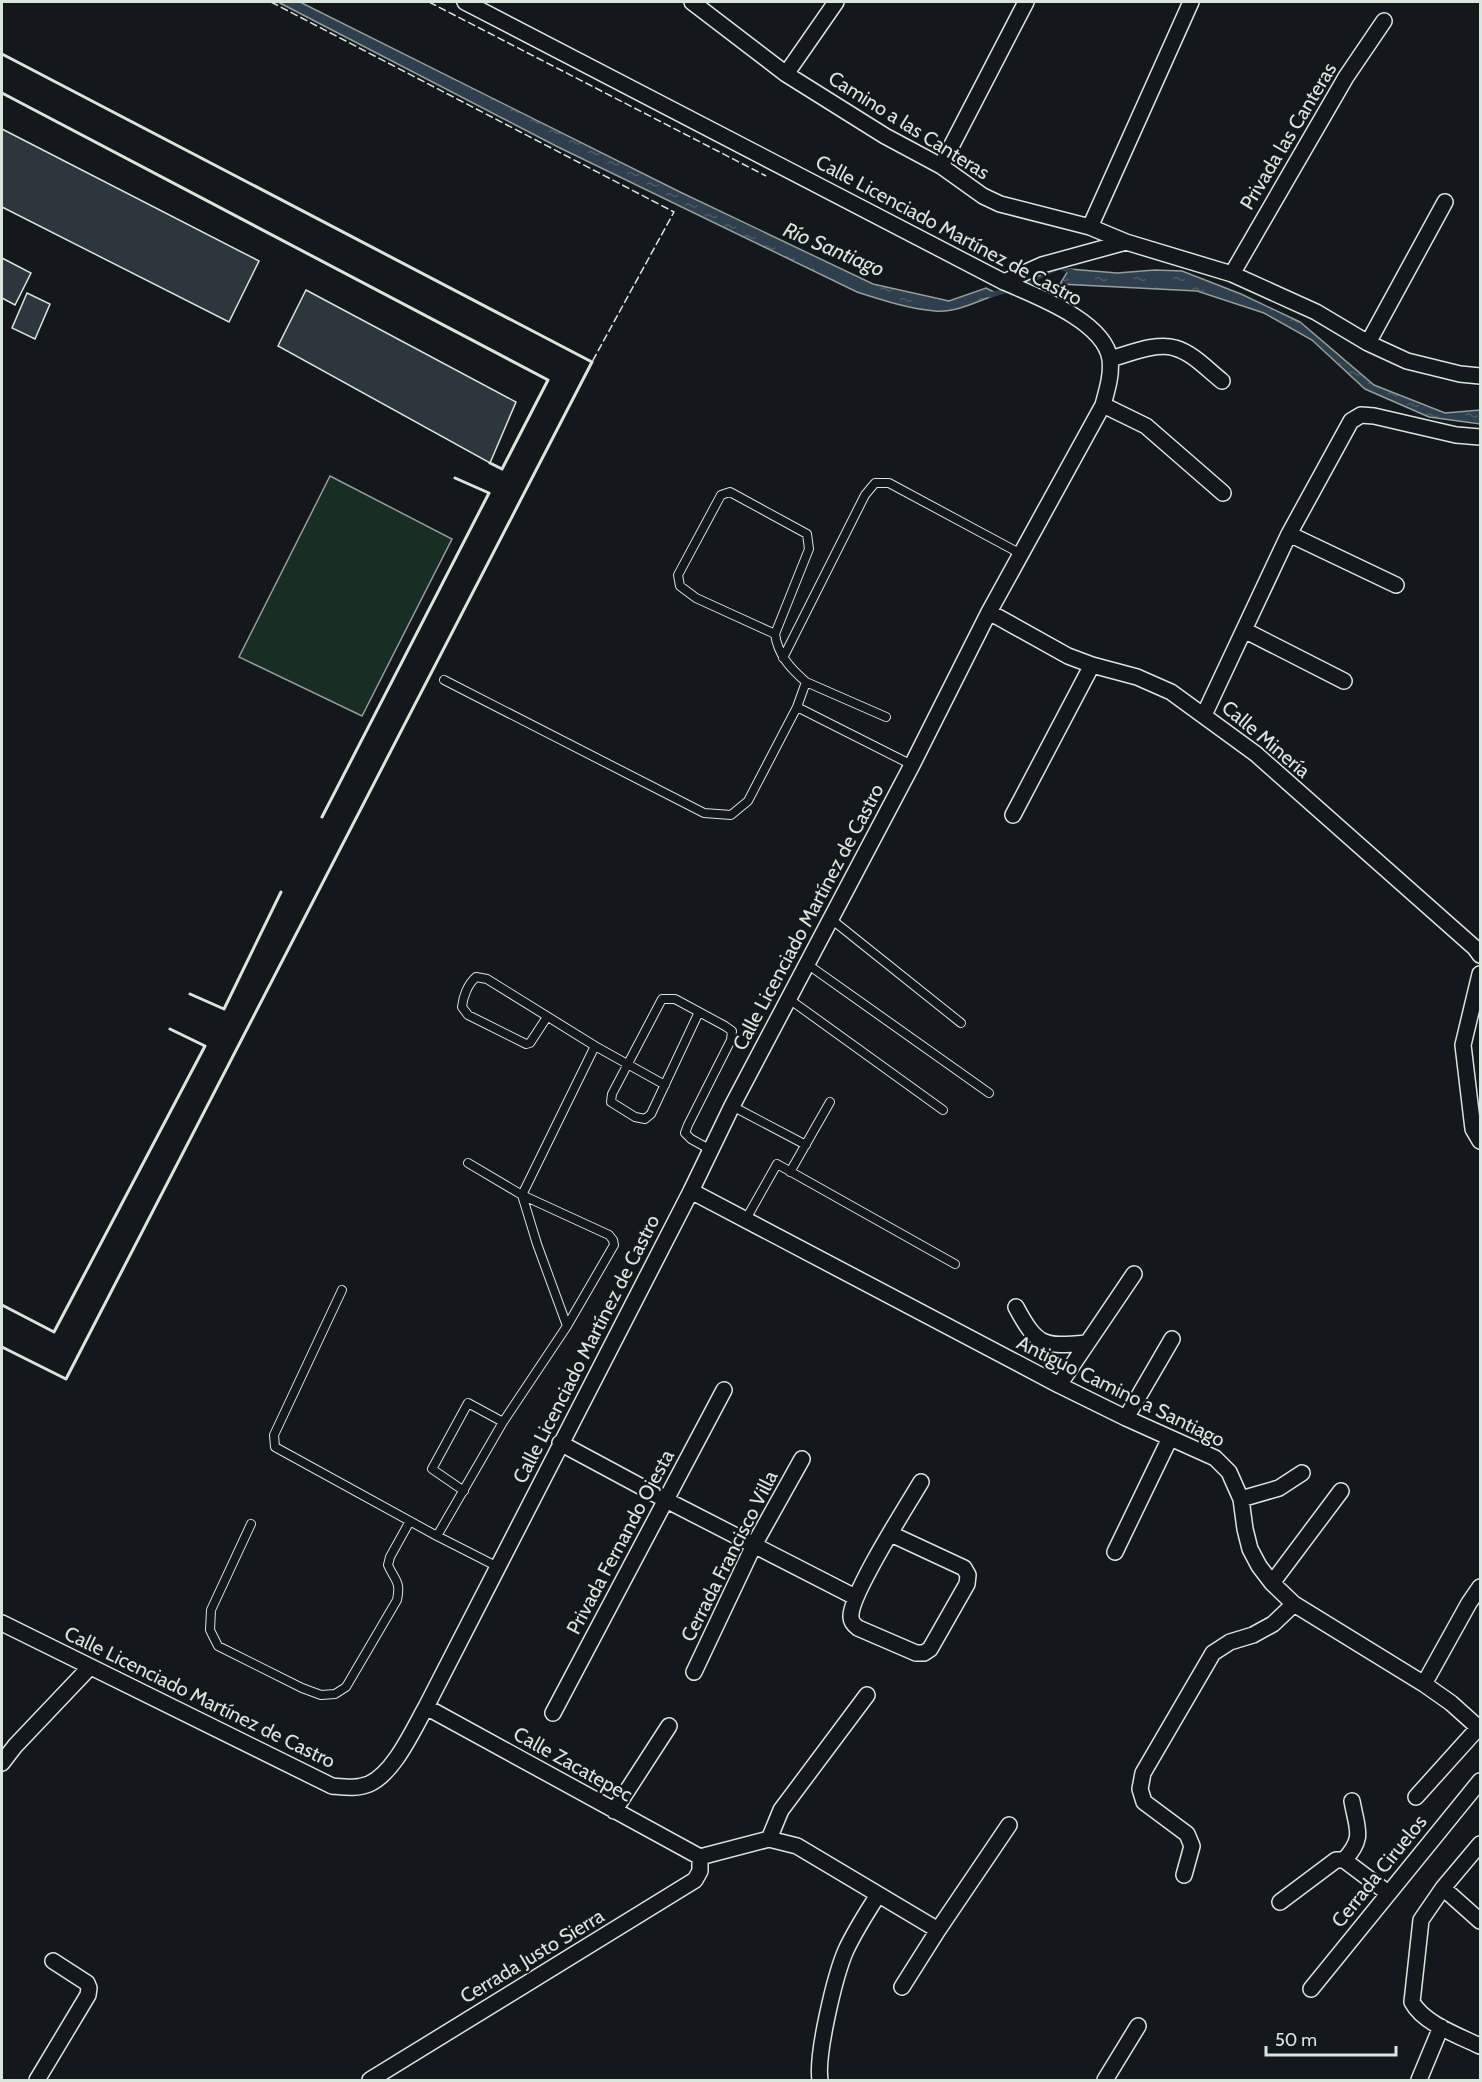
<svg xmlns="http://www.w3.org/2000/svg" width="1482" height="2082" font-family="Cabin,sans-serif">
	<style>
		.pitch { fill: #1a2d24; stroke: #939e99; stroke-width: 1.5 }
		.water { fill: url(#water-ripples); stroke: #939e99; stroke-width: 1.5 }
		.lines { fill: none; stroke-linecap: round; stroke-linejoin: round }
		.stream { stroke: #2f3f4d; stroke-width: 5 }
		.building { fill: #2c363c; stroke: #d8e6dc; stroke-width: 1.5 }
		.service-casing { stroke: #d8e6dc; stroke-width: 10 }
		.minor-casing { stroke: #d8e6dc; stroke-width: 18 }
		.service { stroke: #14181c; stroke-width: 8 }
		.minor { stroke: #14181c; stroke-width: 15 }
		.fence { stroke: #d8e6dc; stroke-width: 1.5; stroke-dasharray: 8 3; stroke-linecap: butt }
		.wall { stroke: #d8e6dc; stroke-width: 3 }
		.labels { text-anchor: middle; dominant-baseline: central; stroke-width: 4.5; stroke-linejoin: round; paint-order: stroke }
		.street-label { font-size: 20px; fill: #d8e6dc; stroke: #14181c }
		.water-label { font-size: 21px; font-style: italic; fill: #d8e6dc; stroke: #14181c }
	</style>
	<defs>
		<pattern id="water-ripples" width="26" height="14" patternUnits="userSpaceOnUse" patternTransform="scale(1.5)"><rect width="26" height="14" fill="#2f3f4d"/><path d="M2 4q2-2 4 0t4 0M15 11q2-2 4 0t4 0" fill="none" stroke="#4c5b66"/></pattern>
	</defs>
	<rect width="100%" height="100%" fill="#14181c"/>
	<!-- pitch -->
	<path class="pitch" d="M330,476L452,539L362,716L239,657Z"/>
	<!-- water -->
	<path class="water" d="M278,2H300L680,192L873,284L949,301L986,288L998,294C978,301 956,313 935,311C909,309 882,300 857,292L558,147Z
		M1069,269L1117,273L1155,270L1182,271L1241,294L1300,322L1374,385L1445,413L1480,410V424L1429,417L1365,389L1312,340L1264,313L1197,291L1060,284Z"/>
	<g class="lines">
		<!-- stream -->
		<path class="stream" d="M1021,285L1059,267L1073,272
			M990,295L1012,289"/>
	</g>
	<!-- building -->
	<path class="building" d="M2,129L259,261L229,322L2,207Z
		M2,258L31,273L15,305L2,298Z
		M306,290L516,402L490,463L278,346Z
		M27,293L50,304L35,339L12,328Z"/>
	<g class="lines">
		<defs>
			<path id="service" d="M775,634L696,598L680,586L678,575L721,495L730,492L807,534L809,549L775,634C778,655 790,668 806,682
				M783,658L865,495L875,483H889L1021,554
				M444,680L704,813L731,815L748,801L797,707L912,765
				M797,707L806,682L886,717
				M831,919L961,1023
				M807,964L989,1093
				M789,999L943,1110
				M699,1012L651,1114L645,1119L635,1117L611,1102L612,1094L662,999H675L725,1026L732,1031L731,1040L688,1125L685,1133L691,1139L711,1150
				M547,1017L530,1043L526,1044L468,1015L462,1007C463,996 468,984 476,977L487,979L595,1046L665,1085
				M732,1106L806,1145
				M790,1172L830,1102
				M746,1219L777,1164L955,1264
				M342,1290L274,1435L275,1447L437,1536L498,1567
				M567,1326L614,1245L613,1240L609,1235L522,1195L595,1046
				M464,1491L432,1469L468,1403L503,1422
				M251,1524L211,1610L210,1630L218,1646L302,1688L321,1695L335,1694L346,1687L397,1600C401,1581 395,1581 388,1565L390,1557L410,1521
				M437,1536L503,1422L567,1326L537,1244L522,1195L468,1163"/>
			<path id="minor" d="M692,2L786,74L885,136L941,166L983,196L1000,204L1090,227L1126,242L1232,274L1316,312L1368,343L1407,361L1460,374L1480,376
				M786,74L836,2
				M941,166L1026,2
				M1090,227L1191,2
				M1232,274L1346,77L1384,21
				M1004,282L1042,265L1126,242
				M1368,343L1445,202
				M1110,359C1129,354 1156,342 1175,348C1193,353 1208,370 1222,381
				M1103,405L1146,426L1223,493
				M1289,534L1396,585
				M989,612L1068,656L1092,665L1137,677L1171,692L1256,754L1475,948L1480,955
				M1244,630L1344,681
				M1204,715L1289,534L1351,421L1361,415L1374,416L1456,435L1480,437
				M1013,815L1092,665
				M1480,974L1463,1045L1473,1129L1480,1141
				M691,1191L1059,1385L1126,1418L1215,1458L1229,1472L1241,1499L1245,1529L1250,1549L1259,1566L1272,1583L1294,1604L1424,1684L1451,1703L1480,1729
				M1016,1307C1037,1346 1043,1347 1086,1343
				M1059,1385L1134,1274
				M1126,1418L1172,1339
				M560,1443L666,1500L855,1597
				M1241,1499L1279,1488L1302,1473
				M891,1534L964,1568L968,1575L967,1584L930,1649L924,1653H916L858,1628C854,1625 851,1622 851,1617C849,1596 908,1504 921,1482
				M1115,1552L1170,1438
				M1272,1583L1341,1491
				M2,1623L332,1786C344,1787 357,1789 369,1784C394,1773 413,1730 426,1707L691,1191L732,1106L912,765L989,612L1103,405C1107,390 1112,375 1110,359C1104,321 1036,296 1004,282L465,2
				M694,1672L754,1545L802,1459
				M1424,1684L1469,1603L1480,1587
				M426,1707L700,1857
				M553,1713L724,1390
				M2,1763L15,1746L90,1667
				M1416,1797L1479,1727
				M614,1811L669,1726
				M769,1839L797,1846L938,1930
				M1480,1844L1443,1888L1421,1920L1412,2002C1423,2023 1459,2036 1480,2046
				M700,1857L769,1839L781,1810L867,1695
				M1344,1860C1365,1838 1357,1829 1352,1801
				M1184,1875L1192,1846L1187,1834L1144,1802L1140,1789L1143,1773L1213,1653L1230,1642L1253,1635L1273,1624L1294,1604
				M1443,1888L1480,1921
				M1280,1902L1336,1860H1344L1388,1893
				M902,1987L938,1930L1009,1825
				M1311,1989L1480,1781
				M37,2080L88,1995L89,1988L87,1983L53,1961
				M370,2080L695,1880L700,1871V1857
				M820,2080C816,2055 835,1975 846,1950C855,1931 867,1912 878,1895
				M1105,2080L1138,2026
				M1419,2080L1441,2027"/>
		</defs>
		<!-- service casing -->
		<use href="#service" class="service-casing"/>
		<!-- minor casing -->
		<use href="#minor" class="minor-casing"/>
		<!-- service -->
		<use href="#service" class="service"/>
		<!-- minor -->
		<use href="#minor" class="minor"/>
		<!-- fence -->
		<path class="fence" d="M271,2L674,212L592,362
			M429,2L766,176"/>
		<!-- wall -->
		<path class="wall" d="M2,54L592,362L66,1379L2,1347
			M2,93L548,380L502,469L490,463
			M322,817L489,493L455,478
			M190,994L224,1009L281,892
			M2,1305L54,1332L205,1046L170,1029"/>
	</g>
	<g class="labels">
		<!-- street labels -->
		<g class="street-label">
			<text transform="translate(909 125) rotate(32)">Camino a las Canteras</text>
			<text transform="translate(1288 136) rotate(-59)">Privada las Canteras</text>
			<text transform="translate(949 230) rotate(28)">Calle Licenciado Martínez de Castro</text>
			<text transform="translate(1266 739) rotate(40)">Calle Minería</text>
			<text transform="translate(808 917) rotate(-62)">Calle Licenciado Martínez de Castro</text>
			<text transform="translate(586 1349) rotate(-63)">Calle Licenciado Martínez de Castro</text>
			<text transform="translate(1121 1391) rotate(26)">Antiguo Camino a Santiago</text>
			<text transform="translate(620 1542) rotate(-62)">Privada Fernando Ojesta</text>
			<text transform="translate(729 1556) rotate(-63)">Cerrada Francisco Villa</text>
			<text transform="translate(200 1697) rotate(26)">Calle Licenciado Martínez de Castro</text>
			<text transform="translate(573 1764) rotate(29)">Calle Zacatepec</text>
			<text transform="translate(1379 1871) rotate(-51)">Cerrada Ciruelos</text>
			<text transform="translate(532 1956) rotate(-31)">Cerrada Justo Sierra</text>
		</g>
		<!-- water labels -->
		<g class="water-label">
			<text transform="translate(834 249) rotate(23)">Río Santiago</text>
		</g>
	</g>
	<!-- border -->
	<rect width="1482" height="2082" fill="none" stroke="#d8e6dc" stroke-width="6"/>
	<!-- scale -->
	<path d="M1266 2046v9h130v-9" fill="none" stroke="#d8e6dc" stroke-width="3"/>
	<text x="1275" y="2046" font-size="18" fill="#d8e6dc" stroke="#14181c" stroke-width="4.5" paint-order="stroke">50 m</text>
</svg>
